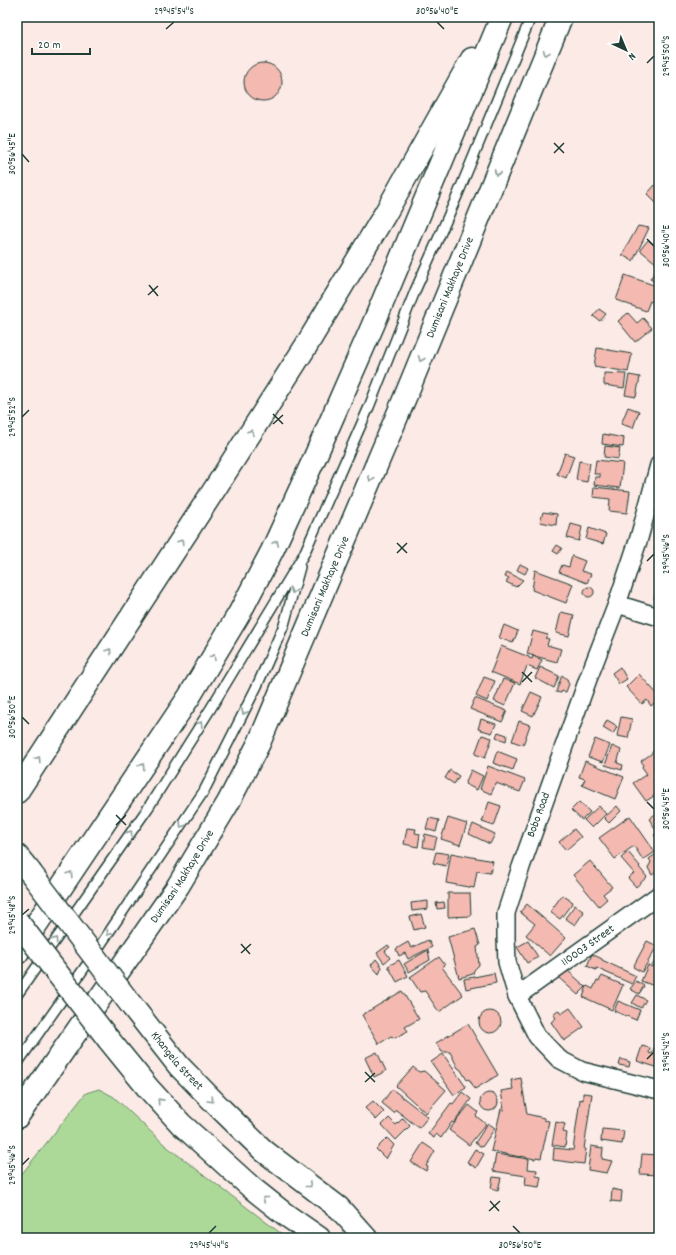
<svg xmlns="http://www.w3.org/2000/svg" width="676" height="1255" font-family="Dekko,sans-serif">
	<style>
		.green { fill: #acd998; stroke: #668b66 }
		.building { fill: #f4b9b0; stroke: #1f3d34 }
		.lines { fill: none; stroke-linecap: round; stroke-linejoin: round }
		.lane-casing { stroke: #1f3d34; stroke-width: 12 }
		.street-casing { stroke: #1f3d34; stroke-width: 20 }
		.secondary-casing { stroke: #1f3d34; stroke-width: 25 }
		.primary-casing { stroke: #1f3d34; stroke-width: 25 }
		.lane { stroke: #fff; stroke-width: 9 }
		.street { stroke: #fff; stroke-width: 17 }
		.secondary { stroke: #fff; stroke-width: 22 }
		.primary { stroke: #fff; stroke-width: 22 }
		.secondary-bridge-casing { stroke: #1f3d34; stroke-width: 25; stroke-linecap: butt }
		.secondary-bridge { stroke: #fff; stroke-width: 22 }
		.oneway { stroke: #8f9e9a }
		.ticks { fill: none; stroke: #1f3d34; stroke-width: 1.5 }
		.labels { text-anchor: middle; dominant-baseline: central; stroke-width: 3; stroke-linejoin: round; paint-order: stroke }
		.street-label { font-size: 12px; fill: #1f3d34; stroke: #fff }
		.neatline { fill: none; stroke: #1f3d34; stroke-width: 1.5 }
		.ticks-label { font-size: 10px; text-anchor: middle; fill: #1f3d34 }
	</style>
	<rect width="100%" height="100%" fill="#fceae7"/>
	<filter id="ink" filterUnits="userSpaceOnUse"><feTurbulence type="fractalNoise" baseFrequency=".025" numOctaves="2"/><feDisplacementMap in="SourceGraphic" scale="8" xChannelSelector="R" yChannelSelector="G"/><feConvolveMatrix kernelMatrix="1 2 1 2 8 2 1 2 1" color-interpolation-filters="sRGB"/></filter>
	<g filter="url(#ink)">
		<!-- green -->
		<path class="green" d="M99,1089L114,1097L166,1146L287,1238H17V1180L86,1093Z"/>
		<!-- building -->
		<path class="building" d="M244 82a19 19 0 1 1 38 0a19 19 0 1 1-38 0Z
			M655,185L659,189V206L647,194Z
			M638,226L649,228L633,261L622,255Z
			M648,240L659,249V261L657,264L640,250Z
			M656,270L659,272V284L650,279Z
			M625,275L659,287V293L655,303L650,301L646,311L616,300Z
			M599,309L606,314L600,321L593,316Z
			M628,313L637,323L643,318L652,328L635,342L618,321Z
			M597,348L632,354L628,372L594,366Z
			M604,373L626,374L624,388L604,385Z
			M629,375L640,377L636,397L625,395Z
			M628,407L639,411L633,428L621,424Z
			M603,434L624,438L623,447L602,444Z
			M605,446L620,448L618,459L604,457Z
			M565,453L574,456L566,478L557,474Z
			M596,460L623,463L620,488L594,485L595,477H600V474H594Z
			M579,461L590,463L587,482L576,480Z
			M594,487L630,491L627,513L609,511L610,499L593,497Z
			M543,512L557,514L556,525L540,522Z
			M571,524L582,527L579,541L567,538Z
			M589,528L606,534L603,544L586,539Z
			M557,545L562,548L558,554L553,551Z
			M572,556L585,561L581,571L591,574L587,583L559,572L562,565L569,567Z
			M520,564L528,568L525,574L517,570Z
			M535,570L573,584L566,603L532,590Z
			M507,572L523,580L516,587L506,582L509,578L505,577Z
			M657,580L659,581V600L654,599Z
			M584 592a5 5 0 1 1 10 0a5 5 0 1 1-10 0Z
			M561,612L574,615L569,636L556,633Z
			M504,625L518,631L513,643L499,638Z
			M533,631L548,635L545,638L549,639L547,645L561,649L557,662L527,654Z
			M501,646L529,657V658L532,659L533,656L542,660L537,670L527,666L520,684L491,672Z
			M540,667L559,676L554,688L535,678Z
			M620,667L627,679L619,684L612,673Z
			M639,674L659,696V699L651,706L647,700L642,704L626,687Z
			M562,675L568,680L567,681L569,684L566,692L562,691L561,693L556,692Z
			M484,677L495,681L487,701L476,696Z
			M503,679L515,683L505,706L494,701Z
			M531,692L542,697L533,716L522,711Z
			M475,698L507,711L502,722L470,709Z
			M621,717L632,719L628,738L617,736Z
			M481,719L496,724L492,733L478,729Z
			M607,720L614,724L617,727L613,734L603,728Z
			M519,721L530,725L523,745L512,741Z
			M498,732L507,735L506,741L496,737Z
			M482,735L492,738L485,758L475,754Z
			M595,739L610,745L603,762L588,757Z
			M658,744L659,771L657,772L659,774V793L646,801L633,783L647,774L642,767L643,764L641,761L651,754Z
			M612,746L621,750L617,763L623,765L622,770L605,765Z
			M497,751L517,759L513,770L493,763Z
			M585,761L624,777L615,799L582,785L585,779L579,777Z
			M488,766L525,780L520,792L496,783L491,794L480,789Z
			M450,770L459,776L454,784L445,778Z
			M471,770L483,776L477,790L465,784Z
			M489,802L501,806L494,826L482,822Z
			M579,802L590,812L582,820L571,810Z
			M599,806L606,814L592,828L584,820Z
			M617,806L621,811L609,823L604,818Z
			M659,811V825L655,828L649,819Z
			M630,816L655,852L643,860L634,846L615,859L599,838Z
			M429,818L439,820L436,832L426,829Z
			M448,818L467,824L460,845L441,839Z
			M473,824L495,834L490,844L469,834Z
			M407,828L416,829L415,833L420,834L418,847L404,844Z
			M574,829L581,837L566,850L559,842Z
			M659,831V841L654,835Z
			M425,834L437,837L434,849L423,847Z
			M436,852L449,854L446,866L433,863Z
			M628,852L640,866L639,867L647,877L636,887L628,878L634,873L621,858Z
			M659,852V870L652,875L648,868L651,862L649,859Z
			M451,853L493,861L490,873L477,871L474,888L446,883Z
			M590,861L612,887L603,894L607,899L599,906L573,875Z
			M448,893H470L471,916L448,917Z
			M562,895L573,902L560,919L550,912Z
			M428,901V909L412,911L411,903Z
			M444,902L445,908L437,909L436,903Z
			M527,904L566,938L550,956L526,935L535,924L520,912Z
			M575,905L584,912L575,925L565,918Z
			M421,914L425,927L414,930L410,917Z
			M475,929L480,945L477,947L479,965L474,970L473,974L459,978L448,937Z
			M428,940L432,947L408,959L405,953L399,956L396,949L408,942L411,948Z
			M528,941L538,957L527,963L517,947Z
			M647,941L657,946L642,972L633,967Z
			M388,945L390,947L385,951L390,958L384,963L377,953Z
			M428,950L430,960L409,972L404,964Z
			M592,954L602,959V960L636,976L632,984L596,968V970L587,966Z
			M439,957L445,965L442,967L463,995L439,1012L425,991L420,992L410,977Z
			M656,957L659,958V982L657,987L641,981L648,965L652,967Z
			M376,959L382,967L379,974L371,965Z
			M399,960L408,976L397,982L388,966Z
			M567,970L586,987L578,995L559,978Z
			M494,973L496,983L466,989L464,979Z
			M602,976L623,985L612,1010L583,997L587,986L593,989L597,980L599,981Z
			M636,981L644,986L639,994L630,989Z
			M402,991L419,1019L405,1027L408,1031L395,1038L391,1036L379,1044L362,1015Z
			M637,995L646,1000L641,1008L632,1003Z
			M618,1001L640,1010L636,1020L614,1011Z
			M570,1008L584,1027L564,1041L551,1022L556,1018L553,1014L558,1010L561,1014Z
			M479 1022a11 11 0 1 1 22 0a11 11 0 1 1-22 0Z
			M468,1024L498,1075L475,1089L469,1079L467,1080L461,1070L458,1068L450,1052H442L436,1043Z
			M659,1035V1068L637,1061L642,1046L650,1048L649,1053L652,1054Z
			M377,1052L386,1071L374,1077L365,1058Z
			M443,1054L466,1087L454,1095L431,1062Z
			M621,1059L630,1062L629,1067L619,1065Z
			M413,1067L419,1072L424,1071L446,1090L426,1113L396,1086Z
			M521,1078L527,1114L544,1118V1120L549,1121L541,1158L536,1157L535,1159L520,1156V1157L491,1151L501,1109L504,1110L501,1091L513,1089L511,1080Z
			M392,1089L428,1117L419,1128L396,1110L394,1113L382,1103Z
			M462,1092L471,1099L454,1123L452,1122L441,1138L436,1134L434,1138L428,1134L451,1103L453,1104Z
			M480 1102a9 9 0 1 1 18 0a9 9 0 1 1-18 0Z
			M583,1093L592,1094L584,1149H586L584,1164L553,1160L554,1148L573,1150L580,1099L583,1100Z
			M373,1101L384,1112L376,1120L365,1108Z
			M469,1105L478,1112L476,1116L486,1124L469,1145L449,1130Z
			M389,1118L396,1125L403,1118L410,1126L396,1140L382,1125Z
			M556,1122L565,1124L563,1132L567,1133L565,1147L552,1145Z
			M488,1123L495,1128L482,1147L475,1143Z
			M602,1129L624,1131L622,1144L601,1141Z
			M387,1138L394,1145L386,1159L376,1149Z
			M423,1143L435,1151L426,1166L428,1167L426,1171L411,1162Z
			M591,1146L603,1148L602,1159L612,1161L607,1173L588,1170Z
			M475,1149L484,1154L476,1168L467,1162Z
			M496,1154L529,1159L528,1169L537,1170L536,1176L541,1177L539,1187L525,1185L526,1176L493,1171Z
			M642,1154L659,1155V1175L640,1174Z
			M493,1177L501,1178L498,1190L491,1188Z
			M612,1189L622,1191L621,1202L611,1201Z"/>
		<g class="lines">
			<defs>
				<path id="lane" d="M17,995L148,808L211,708L304,554L369,407L415,291L458,194L531,17
					M17,1064L97,950L204,791L257,686L284,625L300,567"/>
				<g id="street">
					<path d="M659,465L639,538L617,604L588,679L521,867L506,913V938L507,962L517,996L537,1036L559,1059L582,1071L659,1090"/>
					<path d="M617,604L659,617"/>
					<path id="s1" d="M517,996L659,895"/>
				</g>
				<g id="secondary">
					<path d="M17,856L30,872"/>
					<path id="s2" d="M132,1006L179,1066L222,1110L264,1151L339,1208L366,1238"/>
					<path d="M109,1040L148,1088L181,1124L252,1188L286,1215L319,1238"/>
				</g>
				<g id="primary">
					<path d="M17,792L216,487L306,346L385,214L472,59"/>
					<path d="M17,953L189,697L239,614L272,551L315,457L373,325L502,17"/>
					<path id="s3" d="M17,1117L178,886L228,803L259,743L406,395L561,17"/>
				</g>
			</defs>
			<!-- lane casing -->
			<use href="#lane" class="lane-casing"/>
			<!-- street casing -->
			<use href="#street" class="street-casing"/>
			<!-- secondary casing -->
			<use href="#secondary" class="secondary-casing"/>
			<!-- primary casing -->
			<use href="#primary" class="primary-casing"/>
			<!-- lane -->
			<use href="#lane" class="lane"/>
			<!-- street -->
			<use href="#street" class="street"/>
			<!-- secondary -->
			<use href="#secondary" class="secondary"/>
			<!-- primary -->
			<use href="#primary" class="primary"/>
			<defs>
				<path id="secondary-bridge" d="M30,872L132,1006
					M17,921L109,1040"/>
			</defs>
			<!-- secondary-bridge casing -->
			<use href="#secondary-bridge" class="secondary-bridge-casing"/>
			<!-- secondary-bridge -->
			<use href="#secondary-bridge" class="secondary-bridge"/>
		</g>
		<!-- one-way arrows -->
		<defs><path id="oneway-chevron" d="M-2-3.5L2.5 0L-2 3.5" fill="none" stroke-width="1.6" stroke-linecap="round" stroke-linejoin="round"/></defs>
		<g class="oneway">
			<use href="#oneway-chevron" transform="translate(546 53) rotate(112)"/>
			<use href="#oneway-chevron" transform="translate(497 173) rotate(112)"/>
			<use href="#oneway-chevron" transform="translate(421 359) rotate(112)"/>
			<use href="#oneway-chevron" transform="translate(251 432) rotate(-58)"/>
			<use href="#oneway-chevron" transform="translate(371 479) rotate(113)"/>
			<use href="#oneway-chevron" transform="translate(181 542) rotate(-57)"/>
			<use href="#oneway-chevron" transform="translate(276 543) rotate(-65)"/>
			<use href="#oneway-chevron" transform="translate(293 591) rotate(106)"/>
			<use href="#oneway-chevron" transform="translate(109 651) rotate(-57)"/>
			<use href="#oneway-chevron" transform="translate(213 657) rotate(-59)"/>
			<use href="#oneway-chevron" transform="translate(244 712) rotate(116)"/>
			<use href="#oneway-chevron" transform="translate(200 724) rotate(-58)"/>
			<use href="#oneway-chevron" transform="translate(38 759) rotate(-57)"/>
			<use href="#oneway-chevron" transform="translate(142 766) rotate(-56)"/>
			<use href="#oneway-chevron" transform="translate(182 825) rotate(123)"/>
			<use href="#oneway-chevron" transform="translate(130 833) rotate(-55)"/>
			<use href="#oneway-chevron" transform="translate(70 874) rotate(-56)"/>
			<use href="#oneway-chevron" transform="translate(109 933) rotate(124)"/>
			<use href="#oneway-chevron" transform="translate(55 940) rotate(-55)"/>
			<use href="#oneway-chevron" transform="translate(211 1100) rotate(47)"/>
			<use href="#oneway-chevron" transform="translate(160 1101) rotate(-132)"/>
			<use href="#oneway-chevron" transform="translate(309 1185) rotate(38)"/>
			<use href="#oneway-chevron" transform="translate(265 1199) rotate(-142)"/>
		</g>
	</g>
	<!-- ticks -->
	<path class="ticks" d="M437,22L444,29M166,29L174,22M647,63L654,56M554,143L564,153M554,153L564,143M22,154L29,162M647,239L654,246M149,285L158,296M148,295L158,286M273,414L283,424M22,417L29,410M273,424L283,415M397,543L407,553M397,553L407,543M647,561L654,554M522,672L532,682M522,682L532,672M22,717L29,724M647,802L654,809M116,815L126,825M116,825L126,815M22,915L29,909M241,944L250,954M241,953L251,944M647,1059L654,1052M365,1072L375,1082M365,1082L375,1073M22,1165L29,1158M490,1201L499,1211M489,1211L500,1201M513,1226L520,1233M209,1233L216,1226"/>
	<g class="labels">
		<!-- street labels -->
		<g class="street-label">
			<text stroke="none"><textPath href="#s3" startOffset="940">Dumisani Makhaye Drive</textPath></text>
			<text stroke="none"><textPath href="#s3" startOffset="616">Dumisani Makhaye Drive</textPath></text>
			<text transform="translate(539 815) rotate(-70)">Bobo Road</text>
			<text stroke="none"><textPath href="#s3" startOffset="292">Dumisani Makhaye Drive</textPath></text>
			<text stroke="none"><textPath href="#s1" startOffset="87">110003 Street</textPath></text>
			<text stroke="none"><textPath href="#s2" startOffset="71">Khangela Street</textPath></text>
		</g>
	</g>
	<!-- margin -->
	<rect width="676" height="1255" fill="none" stroke="#fff" stroke-width="44"/>
	<!-- north arrow -->
	<g transform="translate(626 50) rotate(136)" stroke="#ffffff" stroke-width="3" paint-order="stroke">
	<path d="M0-3L7 15L0 10L-7 15Z" fill="#1f3d34"/>
	<text y="-6" font-size="11" font-weight="bold" text-anchor="middle" fill="#1f3d34">N</text>
	</g>
	<!-- scale -->
	<path d="M32 48v6h58v-6" fill="none" stroke="#1f3d34" stroke-width="2"/>
	<text x="38" y="48" font-size="12" fill="#1f3d34" stroke="#ffffff" stroke-width="3" paint-order="stroke">20 m</text>
	<rect x="22" y="22" width="632" height="1211" class="neatline"/>
	<g class="ticks-label">
		<text x="174" y="14">29°45'54"S</text>
		<text x="437" y="14">30°56'40"E</text>
		<text transform="translate(665 56) rotate(-90)" y="4">29°45'50"S</text>
		<text transform="translate(11 154) rotate(-90)" y="4">30°56'45"E</text>
		<text transform="translate(665 246) rotate(-90)" y="4">30°56'40"E</text>
		<text transform="translate(11 417) rotate(-90)" y="4">29°45'52"S</text>
		<text transform="translate(665 554) rotate(-90)" y="4">29°45'46"S</text>
		<text transform="translate(11 717) rotate(-90)" y="4">30°56'50"E</text>
		<text transform="translate(665 809) rotate(-90)" y="4">30°56'45"E</text>
		<text transform="translate(11 915) rotate(-90)" y="4">29°45'48"S</text>
		<text transform="translate(665 1052) rotate(-90)" y="4">29°45'42"S</text>
		<text transform="translate(11 1165) rotate(-90)" y="4">29°45'46"S</text>
		<text x="209" y="1248">29°45'44"S</text>
		<text x="520" y="1248">30°56'50"E</text>
	</g>
</svg>
